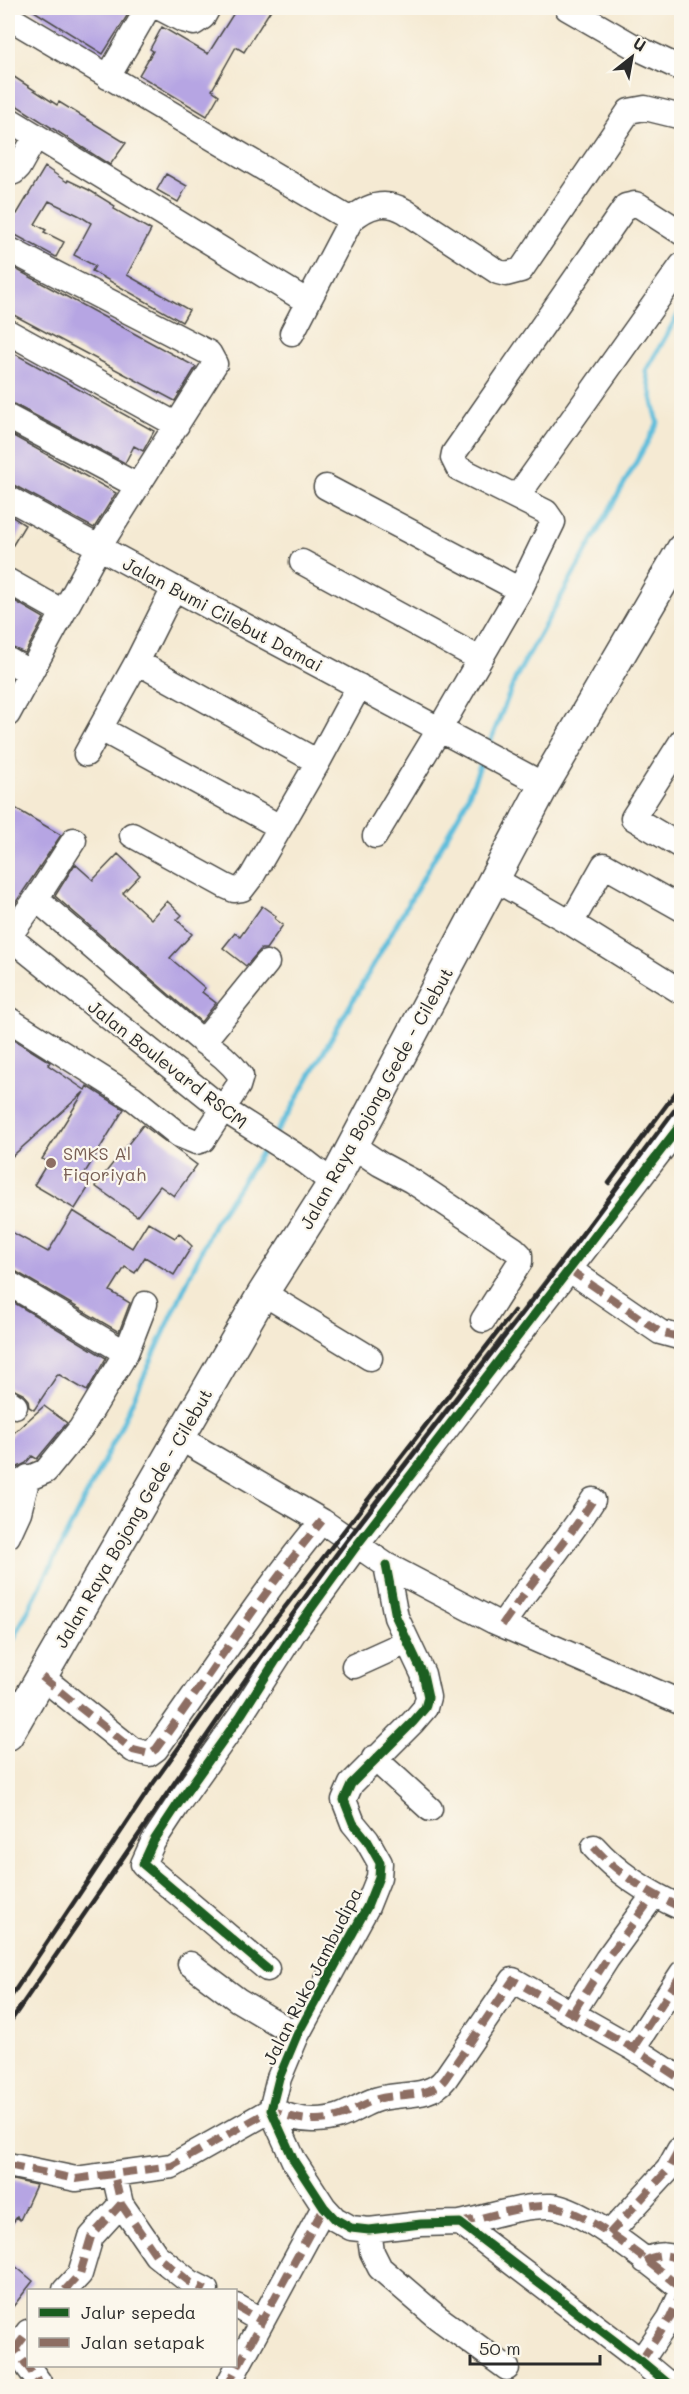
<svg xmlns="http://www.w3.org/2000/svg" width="689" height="2394" font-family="Mali,sans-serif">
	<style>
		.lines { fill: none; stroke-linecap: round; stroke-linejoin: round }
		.stream { stroke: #5dbddb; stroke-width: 5 }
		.building { fill: #b6a5e3 }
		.minor-casing { stroke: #494844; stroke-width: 27 }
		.major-casing { stroke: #494844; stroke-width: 33 }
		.minor { stroke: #fff; stroke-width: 24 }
		.major { stroke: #fff; stroke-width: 30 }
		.rail { stroke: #2b2b2b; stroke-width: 4.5 }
		.quiet { stroke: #8d6e63; stroke-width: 8; stroke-dasharray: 15 8; stroke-linecap: butt }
		.cycleway-casing { stroke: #fbf7ec; stroke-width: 13 }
		.cycleway { stroke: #1b5e20; stroke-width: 9 }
		.education-dot { fill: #8d6e63; stroke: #fbf7ec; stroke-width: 2 }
		.labels { text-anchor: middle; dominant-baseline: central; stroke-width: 4.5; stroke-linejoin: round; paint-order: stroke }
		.street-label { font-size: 18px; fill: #2b2b2b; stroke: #fbf7ec }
		.education-label { font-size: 18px; fill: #785e54; stroke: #fbf7ec; text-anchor: start }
	</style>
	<rect width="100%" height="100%" fill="#fbf7ec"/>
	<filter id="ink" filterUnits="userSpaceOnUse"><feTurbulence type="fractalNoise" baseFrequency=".0167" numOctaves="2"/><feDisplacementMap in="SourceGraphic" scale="12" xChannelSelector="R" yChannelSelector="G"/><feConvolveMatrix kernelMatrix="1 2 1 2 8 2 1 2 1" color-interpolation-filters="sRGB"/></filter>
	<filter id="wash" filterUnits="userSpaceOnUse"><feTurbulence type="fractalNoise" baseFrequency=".008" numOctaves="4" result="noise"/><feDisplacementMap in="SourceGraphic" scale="24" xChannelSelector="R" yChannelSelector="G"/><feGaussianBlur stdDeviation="1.35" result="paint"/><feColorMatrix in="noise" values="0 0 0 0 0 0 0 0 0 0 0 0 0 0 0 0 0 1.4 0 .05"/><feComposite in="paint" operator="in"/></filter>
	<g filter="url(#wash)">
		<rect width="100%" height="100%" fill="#f5ead3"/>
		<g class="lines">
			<!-- stream -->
			<path class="stream" d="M488,747L516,677L658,423L646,371L682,308
				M274,1135L287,1116L465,804L483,758
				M8,1650L117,1435L214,1223L267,1145"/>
		</g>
		<g id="blocks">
			<!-- building -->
			<path class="building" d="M29,8H132L103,54Z
				M237,8H272L244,52L236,47L212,90L219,95L207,116L139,75L153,51L150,49L162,27L208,54Z
				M8,73L57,105L59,102L126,143L110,165L8,100Z
				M45,167L67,182L68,180L89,190L115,206L114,209L151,230L127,275L189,310L182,322L92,271L95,266L74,255L91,223L80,216L49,201L35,224L46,230L44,232L64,242L56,257L8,231V209L17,214Z
				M166,174L187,186L178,202L157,190Z
				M12,267L196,367L175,401L8,312V275Z
				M8,350L154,431L143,451L134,446L125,463L8,401Z
				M8,433L116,493L94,528L8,482Z
				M8,514L25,525L8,553Z
				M8,597L44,618L25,653L8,646Z
				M8,804L61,835L8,914Z
				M118,854L140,875L123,893L151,919L167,901L182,915L177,920L192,934L170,958L205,988L202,992L216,1003L201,1022L55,896L75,864L93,880Z
				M262,906L276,916L275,919L283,925L266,949H261L246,966L223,948L235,933L240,937Z
				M8,1036L50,1062L48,1065L85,1090L87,1086L124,1109L81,1179L90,1185L75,1209L34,1185L48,1162L42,1159L84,1092L8,1160Z
				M143,1125L197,1165L174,1196L160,1186L137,1216L95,1186Z
				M73,1211L132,1248L148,1222L175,1238L179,1233L192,1246L174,1275L145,1257L135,1273L125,1267L110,1291L130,1303L119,1332L15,1271L8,1269V1230L48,1252Z
				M8,1299L106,1358L87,1391L58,1374L34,1410L29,1407L28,1400L23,1394L8,1387Z
				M44,1406L67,1423L37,1459L32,1456L26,1463L8,1472V1438Z
				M8,2179L36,2185L20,2220L17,2217L8,2229Z
				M8,2260L33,2281L8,2313Z"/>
		</g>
	</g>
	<g filter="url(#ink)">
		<use href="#blocks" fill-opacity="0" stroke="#494844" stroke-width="1.5"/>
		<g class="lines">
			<defs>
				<path id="minor" d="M160,8L183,20L194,23L203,17L208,8
					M567,8L633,46L682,69
					M8,17L351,220
					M108,77L148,8
					M8,119L36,136
					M8,174L14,172L18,168L36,136L308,302L351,220C368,205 385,200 405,211L498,272L506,274L521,270L629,111L645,108L682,117
					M8,249L209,353L215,364L99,547L8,714
					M8,332L177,425
					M292,333L308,302
					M8,417L138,486
					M326,487L520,590
					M517,497L682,265
					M8,498L174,588L544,785
					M302,562L480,659
					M8,581L63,612
					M8,660L29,672
					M137,662L318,762
					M101,729L280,827
					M682,741L633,818L682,847
					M86,754L137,662L174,588
					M132,835L225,886L234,890L242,889L252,876L318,762L359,686
					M375,836L439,730L520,590L553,522L546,512L458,468L453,458L454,453L626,206L635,204L640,206L682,233
					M494,879L571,923L680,991
					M571,923L604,865L682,909
					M8,936L223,1109L306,1162L333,1183
					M8,938L36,899L74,840
					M8,1019L133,1098L179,1135L196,1142L203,1140L238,1086L241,1076C230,1061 218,1052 203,1042L36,899
					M203,1042L267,963
					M353,1146L380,1164L412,1181L514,1249L520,1255V1262L483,1320
					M570,1270L660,1332L682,1338
					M8,1283L126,1353L81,1428L46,1471L8,1487
					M263,1293L370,1358
					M126,1353L145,1304
					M8,1401L15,1406
					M178,1437L322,1521L386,1565L493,1621L682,1703
					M8,1536L19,1512L28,1477
					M386,1565L396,1617L423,1674L428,1697L425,1708L413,1722L351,1784L344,1800L353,1823L367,1840L380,1863L379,1877L367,1907L297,2035L279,2078L271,2110L294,2161L324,2207L335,2219L351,2228L369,2230L421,2224L460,2223L641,2361L671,2386
					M502,1625C531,1582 565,1544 593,1500
					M354,1666L407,1642
					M42,1677L133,1750L149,1754L156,1749C211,1673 262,1593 322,1521
					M374,1758L430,1809
					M594,1847C618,1874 648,1893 682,1908
					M190,1964L238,2000L297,2035
					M267,1969L143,1864L153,1842L180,1801L241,1715L294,1632L357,1545L682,1123
					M573,2012L607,1959L653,1896
					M633,2048L682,1973
					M8,2165L76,2179L172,2166L271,2110C285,2115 300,2121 316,2120C344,2119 348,2111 372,2101C395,2091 428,2101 445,2079L513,1980L633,2048L682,2080
					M121,2204L156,2255L190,2282L206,2290
					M460,2223C489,2217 521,2205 551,2206C584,2208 655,2267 682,2289
					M369,2230L372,2252L380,2268L437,2317L507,2368
					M609,2234L668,2170L679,2150
					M645,2261C657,2254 671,2252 682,2264
					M65,2290L80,2274L91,2237L121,2204L114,2174
					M236,2306L262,2321
					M8,2343L15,2349L39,2382
					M15,2349L28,2332
					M641,2361L670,2318L682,2292
					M232,2386L229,2383L240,2362L324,2207"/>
				<path id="major" d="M8,1735L263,1293L333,1183L544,785L682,549"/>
			</defs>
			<!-- minor casing -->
			<use href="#minor" class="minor-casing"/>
			<!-- major casing -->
			<use href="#major" class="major-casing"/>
			<!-- minor -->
			<use href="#minor" class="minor"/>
			<!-- major -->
			<use href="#major" class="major"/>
			<!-- rail -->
			<path class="rail" d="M609,1183L682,1084
				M8,2001L152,1785L210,1704L514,1311
				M8,2025L254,1667L348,1539L552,1275L682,1100"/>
			<!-- quiet -->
			<path class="quiet" d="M570,1270L660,1332L682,1338
				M502,1625C531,1582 565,1544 593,1500
				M42,1677L133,1750L149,1754L156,1749C211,1673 262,1593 322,1521
				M594,1847C618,1874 648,1893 682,1908
				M573,2012L607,1959L653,1896
				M633,2048L682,1973
				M8,2165L76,2179L172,2166L271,2110C285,2115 300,2121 316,2120C344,2119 348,2111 372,2101C395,2091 428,2101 445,2079L513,1980L633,2048L682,2080
				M121,2204L156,2255L190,2282L206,2290
				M460,2223C489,2217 521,2205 551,2206C584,2208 655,2267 682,2289
				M609,2234L668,2170L679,2150
				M645,2261C657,2254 671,2252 682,2264
				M65,2290L80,2274L91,2237L121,2204L114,2174
				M236,2306L262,2321
				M8,2343L15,2349L39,2382
				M15,2349L28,2332
				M641,2361L670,2318L682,2292
				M232,2386L229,2383L240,2362L324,2207"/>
			<defs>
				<path id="cycleway" d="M386,1565L396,1617L423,1674L428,1697L425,1708L413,1722L351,1784L344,1800L353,1823L367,1840L380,1863L379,1877L367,1907L297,2035L279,2078L271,2110L294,2161L324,2207L335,2219L351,2228L369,2230L421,2224L460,2223L641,2361L671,2386
					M267,1969L143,1864L153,1842L180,1801L241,1715L294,1632L357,1545L682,1123"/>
			</defs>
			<!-- cycleway casing -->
			<use href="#cycleway" class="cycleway-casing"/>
			<!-- cycleway -->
			<use href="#cycleway" class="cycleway"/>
		</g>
	</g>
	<!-- markers -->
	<circle class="education-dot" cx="51" cy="1163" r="6"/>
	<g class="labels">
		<!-- street labels -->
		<g class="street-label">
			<text transform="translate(223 614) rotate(28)">Jalan Bumi Cilebut Damai</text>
			<text transform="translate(168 1064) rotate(38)">Jalan Boulevard RSCM</text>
			<text transform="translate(376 1098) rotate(-61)">Jalan Raya Bojong Gede - Cilebut</text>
			<text transform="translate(133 1518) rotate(-60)">Jalan Raya Bojong Gede - Cilebut</text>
			<text transform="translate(312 1976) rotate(-63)">Jalan Ruko Jambudipa</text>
		</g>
		<!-- education labels -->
		<g class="education-label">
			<text x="63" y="1153">SMKS Al<tspan x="63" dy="21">Fiqoriyah</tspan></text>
		</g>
	</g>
	<!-- margin -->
	<rect width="689" height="2394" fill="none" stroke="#fbf7ec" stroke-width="30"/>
	<!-- legend -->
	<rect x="27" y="2289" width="210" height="78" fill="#fbf7ec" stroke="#a8a59f" stroke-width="1.5"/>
	<rect x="39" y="2308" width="30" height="9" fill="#1b5e20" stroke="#a8a59f" stroke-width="1.5"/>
	<text x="81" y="2319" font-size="18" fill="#2b2b2b">Jalur sepeda</text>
	<rect x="39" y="2338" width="30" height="9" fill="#8d6e63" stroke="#a8a59f" stroke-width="1.5"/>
	<text x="81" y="2349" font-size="18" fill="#2b2b2b">Jalan setapak</text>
	<!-- north arrow -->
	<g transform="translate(632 57) rotate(31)" stroke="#fbf7ec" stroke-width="4.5" paint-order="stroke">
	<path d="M0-4.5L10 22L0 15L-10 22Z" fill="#2b2b2b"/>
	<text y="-9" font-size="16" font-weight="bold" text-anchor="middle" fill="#2b2b2b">U</text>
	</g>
	<!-- scale -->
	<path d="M470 2355v9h130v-9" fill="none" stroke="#2b2b2b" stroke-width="3"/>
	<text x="479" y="2355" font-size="18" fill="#2b2b2b" stroke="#fbf7ec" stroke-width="4.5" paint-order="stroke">50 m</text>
</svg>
